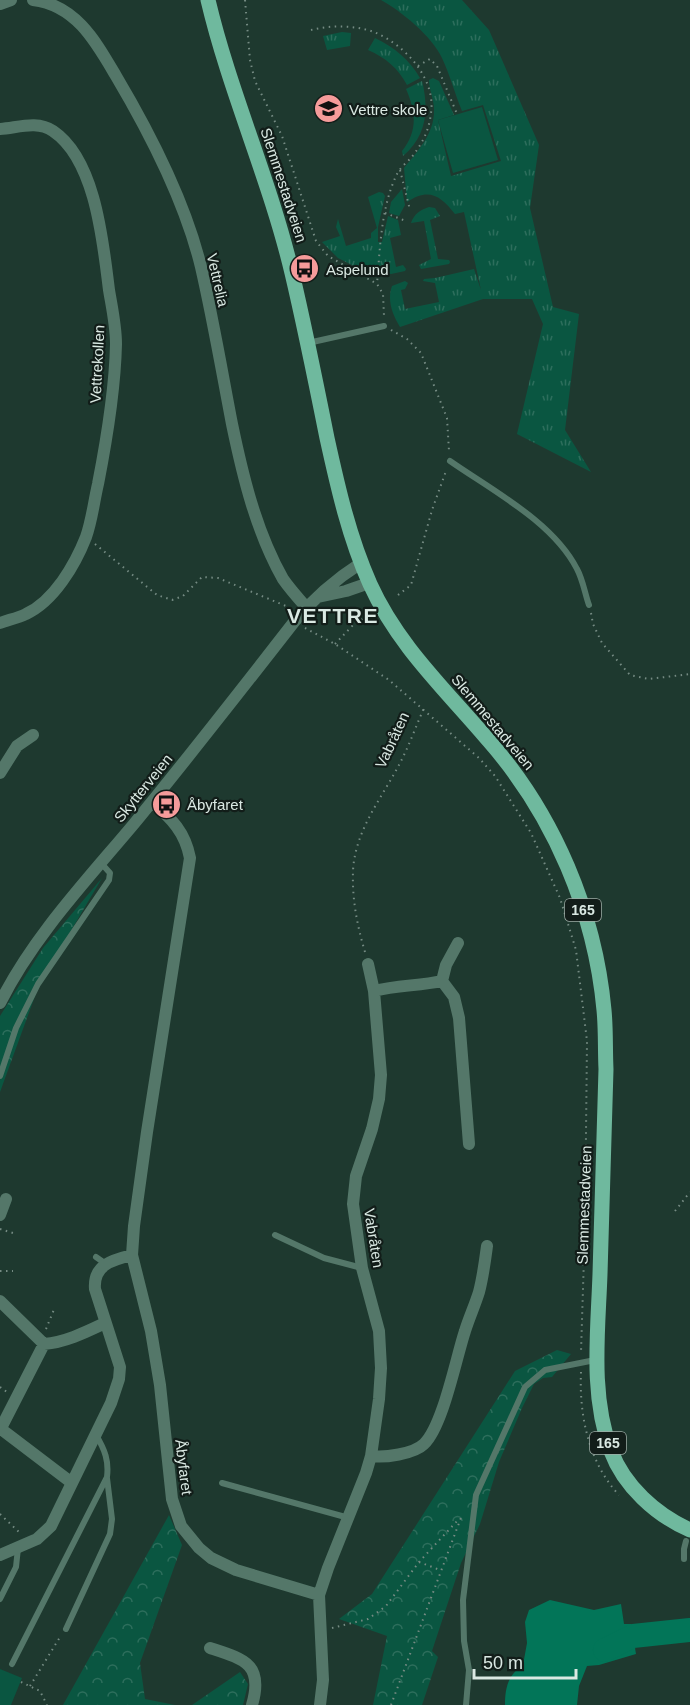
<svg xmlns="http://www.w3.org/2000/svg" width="690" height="1705" font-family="Arial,sans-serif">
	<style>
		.grass { fill: url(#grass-tufts) }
		.forest { fill: url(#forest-crowns) }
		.pitch { fill: #0a5641 }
		.water { fill: #027558 }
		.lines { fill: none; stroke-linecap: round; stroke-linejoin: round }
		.river { stroke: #027558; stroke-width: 24 }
		.path { stroke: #758b83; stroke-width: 2; stroke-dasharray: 1.5 4.5; stroke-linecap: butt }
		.lane { stroke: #547769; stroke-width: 6 }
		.street { stroke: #547769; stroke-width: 12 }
		.primary { stroke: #6fb99e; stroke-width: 15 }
		.labels { text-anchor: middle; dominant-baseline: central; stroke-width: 4.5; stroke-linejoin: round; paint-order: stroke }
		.shield { fill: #121d19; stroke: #9eaca6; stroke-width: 1.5 }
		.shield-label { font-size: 14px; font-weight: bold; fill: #dae9e3 }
		.poi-label { font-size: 15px; fill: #dae9e3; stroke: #121d19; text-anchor: start }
		.street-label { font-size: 15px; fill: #dae9e3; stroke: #121d19 }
		.district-label { font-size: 21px; font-weight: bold; letter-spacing: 1.5px; fill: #dae9e3; stroke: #121d19 }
	</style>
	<defs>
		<pattern id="grass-tufts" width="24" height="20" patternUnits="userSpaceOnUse" patternTransform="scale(1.5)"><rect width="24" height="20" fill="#0a5641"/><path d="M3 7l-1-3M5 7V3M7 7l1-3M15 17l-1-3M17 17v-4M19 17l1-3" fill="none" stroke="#2d6e5c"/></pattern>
		<pattern id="forest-crowns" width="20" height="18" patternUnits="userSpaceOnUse" patternTransform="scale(1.5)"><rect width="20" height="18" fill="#0a5641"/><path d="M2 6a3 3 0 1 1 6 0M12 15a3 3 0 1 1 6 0" fill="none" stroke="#2d6e5c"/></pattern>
	</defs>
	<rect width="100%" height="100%" fill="#1e392f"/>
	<!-- grass -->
	<path class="grass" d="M381,0H462L489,30L539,145L530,208L553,307L579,314L565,430L591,472L517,434L543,324L532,299H483L400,327C392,314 387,300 392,286L405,281L408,283L405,289L401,290L405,309L439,302L435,283L423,281L424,279L435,278L474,269L481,290L464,212L455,214C441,196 429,187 407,202L404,168C418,151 435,133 434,109C434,99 429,90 429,80L433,78L439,81L454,115L438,120L451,176L501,161L483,105L462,111C455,94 450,75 442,58C432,36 401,11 381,0Z
		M342,32L351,33L350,46L327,50L323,36Z
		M375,38C395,48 409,59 420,78L407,85C398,68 386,58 368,50Z
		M422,81C429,109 427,136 403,156L402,151C418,131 416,112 406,89Z
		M402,189L405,205L399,216L389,213L391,202Z
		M379,192L383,193L385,196L378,227V242H382L388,216L398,220L401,235L390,238L396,267L403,265L406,269L405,271L391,274L381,272L374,276L338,258L322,242L340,236L336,227L338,219L346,246L371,238V233L377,228L368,197Z
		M429,207L435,208L440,216L430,220L438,259L449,260L450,262L449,264L421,269L419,265L431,259L424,221L411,223C414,214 420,210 429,207Z"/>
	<!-- forest -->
	<path class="forest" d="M102,878L39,985L0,1092V1016L43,948Z
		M557,1350L571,1354L552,1377L543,1378L534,1384L522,1408L499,1462L480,1524L461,1563L432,1651L438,1657L422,1705H373L387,1636L339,1619L372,1594L515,1371Z
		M169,1515L182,1545L140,1663L145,1699L175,1705H63Z
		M240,1672L248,1684L243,1705H192Z"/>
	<!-- pitch -->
	<path class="pitch" d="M482,107L498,160L453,173L438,120Z
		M0,1669L22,1678L11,1705H0Z"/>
	<!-- water -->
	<path class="water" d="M550,1600L594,1610L621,1604L624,1624H631L636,1654L599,1665L587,1666L579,1686L577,1705H505C505,1688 508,1675 523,1665L527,1643L525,1622L529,1610Z"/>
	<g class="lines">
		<!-- river -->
		<path class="river" d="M605,1650L633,1636L690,1630"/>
		<!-- path -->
		<path class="path" d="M245,0L250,60L255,81L282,136L316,241L328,256L377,284L383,294L384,316
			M311,30C331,25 354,25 374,32C405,45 436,78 431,113C429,131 422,144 411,158C406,163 399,169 396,176C381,209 380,248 377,284
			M418,66L430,59L437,66L457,114
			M400,170L410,210
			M385,213L406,221
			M391,330L407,339L421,353L447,418L449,451
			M95,544L157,595L172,600L183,596L202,577L218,578L286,606L288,610
			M398,595L411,585L432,510L446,471
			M591,613L593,624L602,643L630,675L649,679L690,674
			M305,628L335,644L389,680L479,758L495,776L531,833L560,898L576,950L587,1041L585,1225L581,1352
			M335,644L354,624L366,617
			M365,952C357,925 352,899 353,871C355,830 382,798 400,763C409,746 416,726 424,708
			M675,1211L690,1192
			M0,1229L13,1233
			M0,1271H13
			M46,1329L55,1307
			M581,1372C579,1416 589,1463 619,1495
			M0,1387L7,1392
			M0,1514L20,1533
			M419,1562L440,1570
			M332,1628L368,1619L386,1606L419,1562L458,1520
			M21,1682L40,1691L47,1705
			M30,1686L60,1637
			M391,1705L462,1515"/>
		<!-- lane -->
		<path class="lane" d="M308,343L384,326
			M450,461C493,491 553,522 577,569C583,580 585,594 589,605
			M0,1076L16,1028L38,984L109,880L110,873L101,863
			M275,1235L324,1258L362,1268
			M96,1257L106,1264
			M222,1483L349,1518
			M684,1559V1549L686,1541
			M0,1599L16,1567L18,1548
			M66,1629L110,1534L112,1519L107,1478
			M12,1664L107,1477C109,1461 105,1450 96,1435
			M466,1705L469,1670L464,1641L463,1600L476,1495L525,1387L545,1370L595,1360"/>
		<!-- street -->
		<path class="street" d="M33,0C76,5 96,42 116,76C151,135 185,201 201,267C213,319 222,372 232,424C243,477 256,531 283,579C290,589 298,598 306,607
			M0,4L11,0
			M0,129C17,128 37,120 53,131C96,160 103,243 109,290C112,308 116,326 116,344C115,391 107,438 98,484C94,501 92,520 86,537C75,565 54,601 26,614C18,618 8,620 0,623
			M318,597L346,591L369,583
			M0,773L17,746L33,735
			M152,802C172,819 185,832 190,858L147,1132L134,1226L132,1255L151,1331L160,1385L172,1499L181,1526L199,1548L211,1558L236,1570L319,1595
			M368,964L374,991
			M442,981L454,997L459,1018L469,1144
			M0,1003C33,937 86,881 133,825C188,758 241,690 294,622C313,599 336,579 361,563
			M0,1215L6,1199
			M0,1301L44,1344
			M1,1429L72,1483
			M0,1430L44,1344C66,1342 86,1332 105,1323
			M371,1456C384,1458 414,1454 424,1444C443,1426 456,1358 465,1331C469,1318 475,1305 479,1292C483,1277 485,1261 487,1246
			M0,1555L37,1539L51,1526L111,1403L119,1379L120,1367L95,1289C93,1265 112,1260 132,1255
			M210,1648C244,1659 264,1664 252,1705
			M320,1705L323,1680L319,1595L328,1568L366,1473L371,1456L379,1399L381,1368L379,1331L362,1268L353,1204L356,1176L372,1129L379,1099L381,1075L374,991C397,985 419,986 442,981L446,965L458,943"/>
		<!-- primary -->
		<path class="primary" d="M208,0C230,93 270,180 292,273C305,328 316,383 327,438C338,488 349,537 370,584C398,646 446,690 489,741C554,815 595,912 604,1010C606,1030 605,1049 606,1069C604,1137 602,1206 600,1274C598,1332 590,1395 611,1451C624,1486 656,1515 690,1530"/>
	</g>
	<!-- icons -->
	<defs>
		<symbol id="school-disc" viewBox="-11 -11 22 22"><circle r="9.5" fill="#f59b9a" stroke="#121d19"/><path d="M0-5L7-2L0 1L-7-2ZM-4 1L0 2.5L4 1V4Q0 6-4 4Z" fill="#111"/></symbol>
		<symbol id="bus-disc" viewBox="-11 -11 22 22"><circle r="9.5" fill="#f59b9a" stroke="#121d19"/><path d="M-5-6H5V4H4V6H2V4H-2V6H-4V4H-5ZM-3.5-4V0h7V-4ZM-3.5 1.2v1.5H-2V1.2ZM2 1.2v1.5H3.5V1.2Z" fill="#111"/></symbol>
	</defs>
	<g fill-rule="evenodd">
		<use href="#school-disc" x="312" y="92" width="33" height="33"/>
		<use href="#bus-disc" x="288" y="252" width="33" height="33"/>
		<use href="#bus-disc" x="150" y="788" width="33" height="33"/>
	</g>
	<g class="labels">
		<!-- shield labels -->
		<g class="shield">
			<rect x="565" y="899" width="36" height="22" rx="4.5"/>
			<rect x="590" y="1432" width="36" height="22" rx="4.5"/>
		</g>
		<g class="shield-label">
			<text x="583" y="910">165</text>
			<text x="608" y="1443">165</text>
		</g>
		<!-- poi labels -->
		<g class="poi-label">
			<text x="349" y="109">Vettre skole</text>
			<text x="326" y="269">Aspelund</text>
			<text x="187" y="804">Åbyfaret</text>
		</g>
		<!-- street labels -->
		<g class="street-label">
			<text transform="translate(284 185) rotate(72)">Slemmestadveien</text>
			<text transform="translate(218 280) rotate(77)">Vettrelia</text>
			<text transform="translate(97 364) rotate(-87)">Vettrekollen</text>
			<text transform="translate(493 722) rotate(50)">Slemmestadveien</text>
			<text transform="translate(392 740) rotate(-65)">Vabråten</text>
			<text transform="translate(143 788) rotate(-51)">Skytterveien</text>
			<text transform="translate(584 1205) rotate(-88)">Slemmestadveien</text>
			<text transform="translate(374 1238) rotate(81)">Vabråten</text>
			<text transform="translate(184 1467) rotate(83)">Åbyfaret</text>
		</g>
		<!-- district labels -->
		<g class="district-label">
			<text x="333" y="615">VETTRE</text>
		</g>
	</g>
	<!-- scale -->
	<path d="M474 1669v9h102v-9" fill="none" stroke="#dae9e3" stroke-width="3"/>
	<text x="483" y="1669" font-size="18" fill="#dae9e3" stroke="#121d19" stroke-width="4.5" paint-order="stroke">50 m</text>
</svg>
